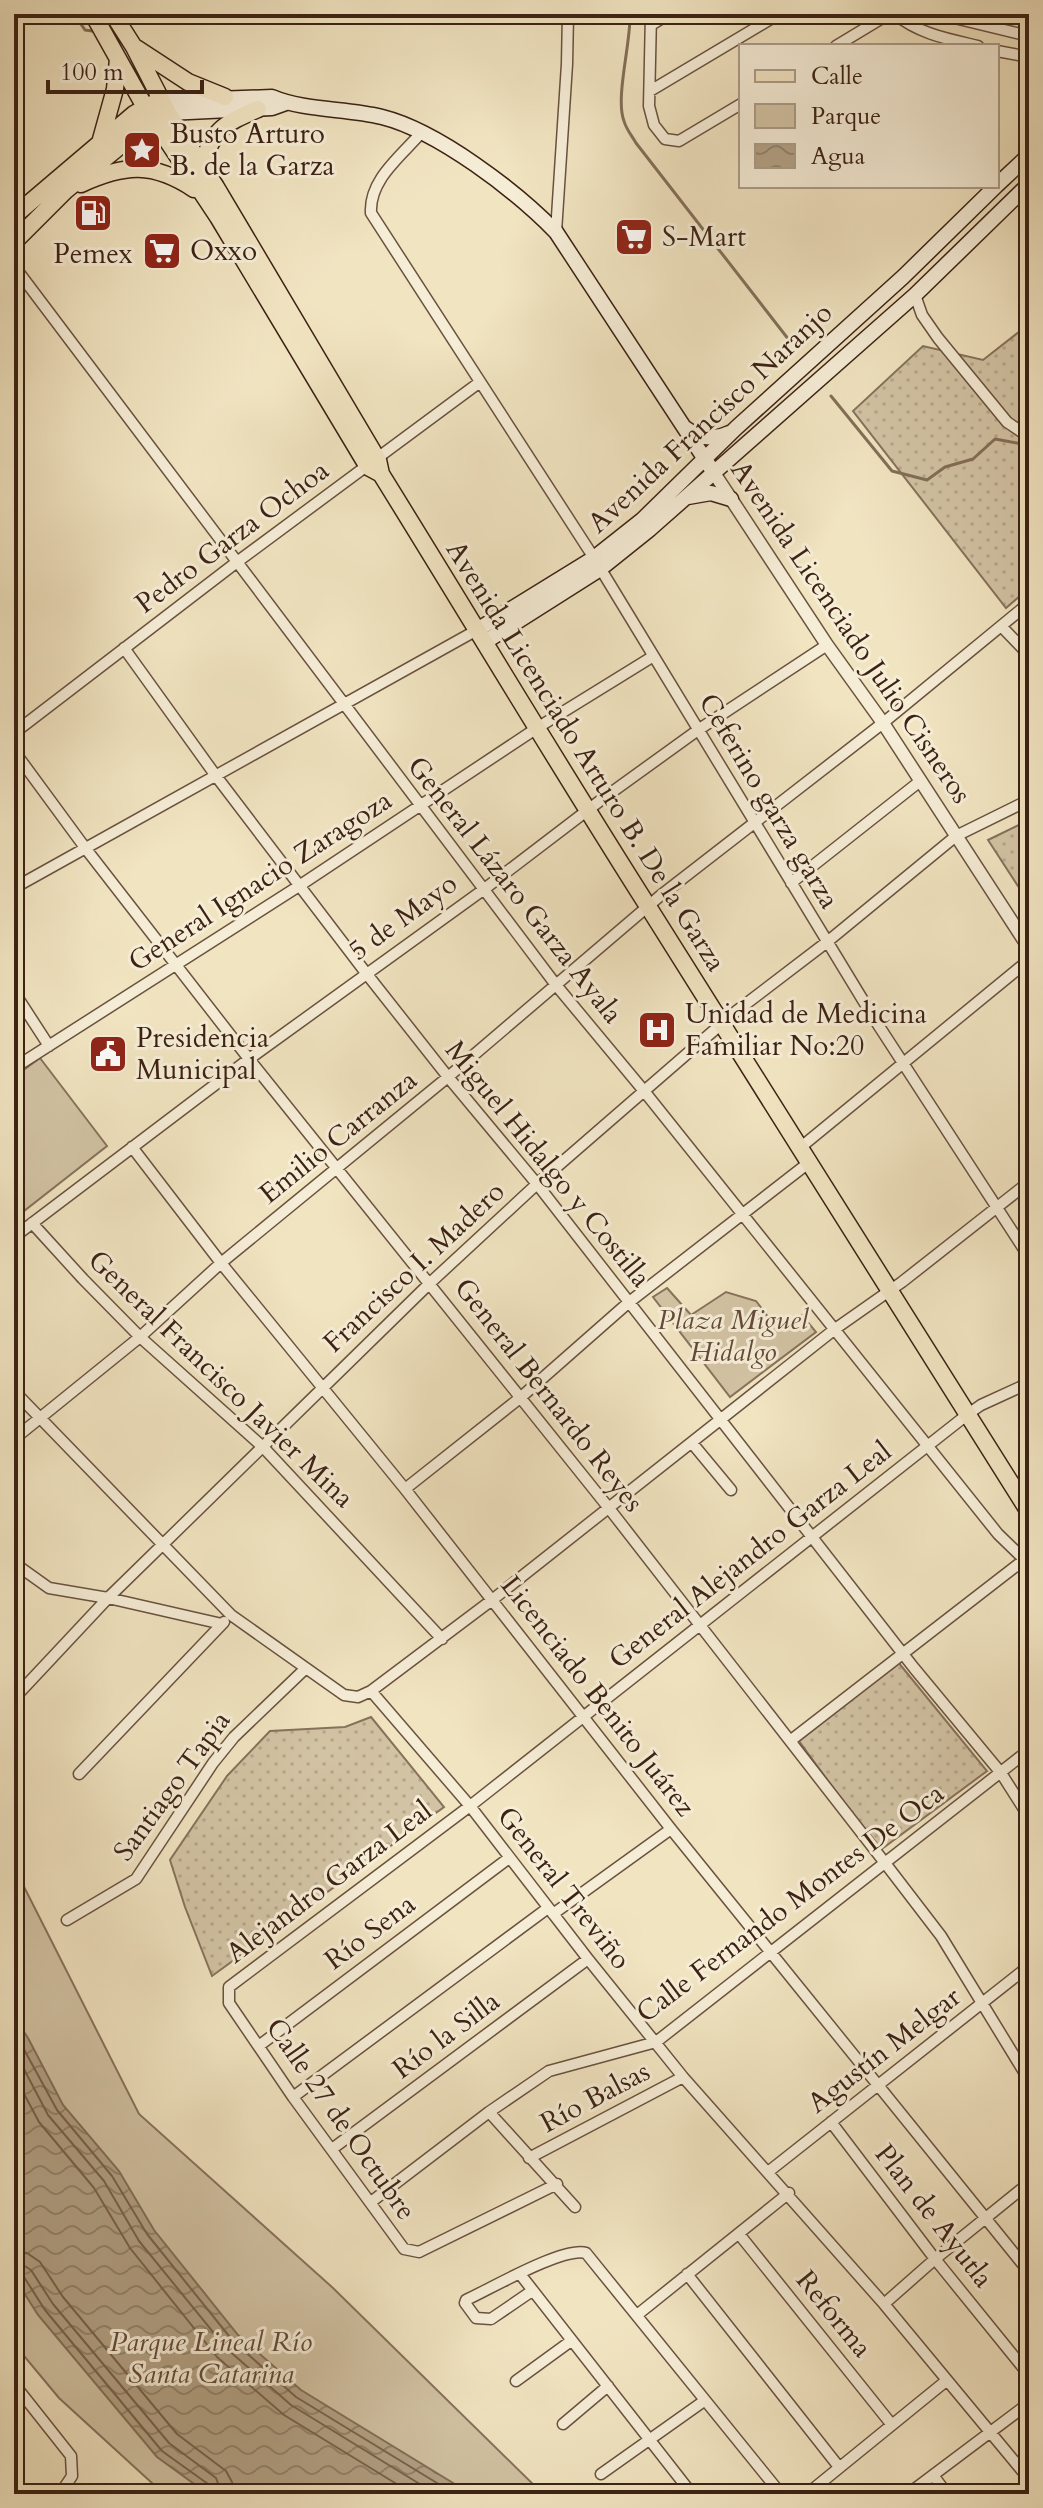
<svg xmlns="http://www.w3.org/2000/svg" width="1043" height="2508" font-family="Cardo,serif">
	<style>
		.grass { fill: url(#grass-dots); stroke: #87725c; stroke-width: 2 }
		.green { fill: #d2c3a4; stroke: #87725c; stroke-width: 2 }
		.water { fill: url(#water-waves); stroke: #836f58; stroke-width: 2 }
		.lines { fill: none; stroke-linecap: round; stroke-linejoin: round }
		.shore { stroke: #78624d; stroke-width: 2 }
		.stream { stroke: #836f58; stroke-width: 3 }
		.minor-casing { stroke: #69523f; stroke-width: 13 }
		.tertiary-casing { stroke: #69523f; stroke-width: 15 }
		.secondary-casing { stroke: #3c2214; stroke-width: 17 }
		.primary-casing { stroke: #3c2214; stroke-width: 19 }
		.minor { stroke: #f6edd7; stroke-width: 10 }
		.tertiary { stroke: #f6edd7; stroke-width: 12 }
		.secondary { stroke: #f6edd7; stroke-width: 14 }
		.primary { stroke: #f1e4c1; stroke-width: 16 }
		.labels { text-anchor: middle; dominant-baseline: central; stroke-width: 6; stroke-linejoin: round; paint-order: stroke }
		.poi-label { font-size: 28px; fill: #3c2214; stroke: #f6edd7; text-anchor: start }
		.street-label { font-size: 28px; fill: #3c2214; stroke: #f6edd7 }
		.park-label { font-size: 28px; font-style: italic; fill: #624a38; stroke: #f6edd7 }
	</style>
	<defs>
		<pattern id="grass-dots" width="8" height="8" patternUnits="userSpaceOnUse" patternTransform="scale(2)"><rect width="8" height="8" fill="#d2c3a4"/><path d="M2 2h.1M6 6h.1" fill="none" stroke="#b5a78c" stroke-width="1.8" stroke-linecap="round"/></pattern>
		<pattern id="water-waves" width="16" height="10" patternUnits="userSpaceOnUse" patternTransform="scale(2)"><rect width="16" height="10" fill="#b3a286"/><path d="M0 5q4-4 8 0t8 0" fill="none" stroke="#93846c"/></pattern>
	</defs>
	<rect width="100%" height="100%" fill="#f1e4c1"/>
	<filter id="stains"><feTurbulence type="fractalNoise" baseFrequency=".0025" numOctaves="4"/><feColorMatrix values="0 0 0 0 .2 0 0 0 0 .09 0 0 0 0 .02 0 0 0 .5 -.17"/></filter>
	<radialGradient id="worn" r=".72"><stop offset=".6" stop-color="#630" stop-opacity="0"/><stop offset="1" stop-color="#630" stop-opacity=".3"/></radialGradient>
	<!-- grass -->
	<path class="grass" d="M1029,324V588L1006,608L853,411L923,346L983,360Z
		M1029,820V903L988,840Z
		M898,1662L987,1771L879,1851L799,1741Z
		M371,1717L444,1807L212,1976L185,1907L170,1860L227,1776L270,1731L345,1727Z"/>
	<!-- green -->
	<path class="green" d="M40,1058L107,1146L24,1211L14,1198V1077Z
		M667,1288L691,1315L726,1292L756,1301L779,1331L802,1315L816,1332L730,1397L653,1297Z
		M14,1867L139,2114L333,2288L543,2494H164L59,2398L14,2344Z"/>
	<!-- water -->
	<path class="water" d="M14,2017L28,2038L63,2105L119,2171L154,2230L238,2335L301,2390L471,2494H208L157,2457L38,2315L14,2277Z"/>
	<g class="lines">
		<!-- shore -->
		<path class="shore" d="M14,2031L57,2110L112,2176L147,2234L233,2341L296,2397L455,2494
			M14,2050L48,2115L104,2181L139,2241L226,2348L291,2405L436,2494
			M14,2075L39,2122L94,2188L130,2248L217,2357L284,2415L413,2494
			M14,2252L27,2253L40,2262L63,2297L177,2434L226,2471L232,2482L234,2494
			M14,2264L23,2265L31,2270L53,2304L169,2443L216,2478L222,2494
			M14,2274L24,2277L45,2310L162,2451L208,2484L212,2494"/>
		<!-- stream -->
		<path class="stream" d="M74,14L85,30L92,31
			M630,14C631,43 615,98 624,121C626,129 632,136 636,143L789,340
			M137,19L165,14
			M831,396L892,471L927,480L945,467L973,459L995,439L1022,444L1029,453"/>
		<defs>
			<path id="minor" d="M651,14L649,106L654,125L665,139L679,141L741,104
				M895,14C919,34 948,39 978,46
				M938,14L1029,36
				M651,25L669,14
				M836,46L889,14
				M997,51L1029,57
				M650,91L779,14
				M421,133C400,157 369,180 371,213L594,558L875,1020L1029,1257
				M556,232L567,64L568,14
				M14,266L556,985L644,1091L998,1534L1029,1564
				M915,295L922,315L938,338L1007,422L1029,437
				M1002,627L1029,655
				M124,648L216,776L366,973L448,1077L537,1184L914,1668L1001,1773L1029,1817
				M14,733L237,562L480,382
				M14,751L86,849L249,1059L608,1507L885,1863L941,1936L1029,2080
				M791,883L919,782
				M14,888L477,630
				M14,992L49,1046
				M14,1068L299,886L537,728L652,657
				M132,1147L221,1263L405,1489L671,1829L1029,2272
				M801,1147L1029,960
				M32,1223L83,1279L140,1337L263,1447L442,1639
				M14,1237L249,1059L483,890L601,800L698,730L827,645
				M14,1391L231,1615L344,1695L358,1697L371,1691L470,1806L588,1959L683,2077L884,2304L1029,2479
				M14,1439L140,1337L221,1263L448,1077L660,896L883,723L1029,603
				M692,1443L731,1490
				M405,1489L520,1398L628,1303L811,1161
				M14,1563L49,1588L108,1598L222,1624
				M371,1691L492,1600L835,1329L902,1282L1029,1182
				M19,1693L108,1598L430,1283L537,1184L734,1013L827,942L956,836L1029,800
				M790,1741L1029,1556
				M79,1774L224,1622
				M553,1914L671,1829
				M67,1920L136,1879L213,1763L234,1737L306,1668
				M260,2045L509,1858
				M293,2097L548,1908
				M489,2112L575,2207
				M831,2122L935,2259L1029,2375
				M332,2149L588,1959
				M529,2158L683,2077
				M768,2172L1029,1966
				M557,2184L419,2252L404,2249L293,2097L229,2003V1987L470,1806L968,1414L981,1405L1029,1383
				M371,2202L489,2112L549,2071L656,2042L1029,1750
				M739,2234L892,2425
				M520,2274L692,2494
				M687,2274L839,2467
				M532,2291L491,2319L476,2318L465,2303L466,2300C490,2289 564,2246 586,2253L781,2494
				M884,2304L935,2259L1029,2183
				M637,2315L789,2193
				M516,2381L571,2341
				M14,2384L71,2456L72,2476L60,2494
				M563,2424L608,2386
				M601,2474L704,2401
				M933,2475L947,2494
				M807,2494L946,2381
				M908,2494L1029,2403"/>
			<path id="tertiary" d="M714,473L827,645L883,723L1029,948"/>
			<path id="secondary" d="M161,101L272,97C305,111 346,108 382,117C438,131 516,191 556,232L714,473
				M168,113L272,108L286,103
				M997,185L1029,155
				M685,428C699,438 713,441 729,433
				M688,497L711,493L731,499
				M477,630L594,558L642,520L736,428L903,277L996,186
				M485,642L600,569L650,529L915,295L1029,184"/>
			<path id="primary" d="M93,14L145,107L218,217L368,467L381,474
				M113,14L134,47L168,113L216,187L378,460L381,474C471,619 558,765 649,908C777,1109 904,1310 1029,1512
				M136,48L188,82L225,97
				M100,143L115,89L118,59
				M202,167C212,129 224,124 258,109
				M81,184C125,164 153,162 194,189
				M14,216L134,114L152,104
				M14,242L65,191L153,119L161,116"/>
		</defs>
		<!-- minor casing -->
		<use href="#minor" class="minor-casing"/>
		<!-- tertiary casing -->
		<use href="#tertiary" class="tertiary-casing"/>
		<!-- secondary casing -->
		<use href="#secondary" class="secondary-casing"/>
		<!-- primary casing -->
		<use href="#primary" class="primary-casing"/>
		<!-- minor -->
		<use href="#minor" class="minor"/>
		<!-- tertiary -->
		<use href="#tertiary" class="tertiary"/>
		<!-- secondary -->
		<use href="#secondary" class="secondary"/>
		<!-- primary -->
		<use href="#primary" class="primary"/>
	</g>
	<!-- icons -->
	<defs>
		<symbol id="sight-square" viewBox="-11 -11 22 22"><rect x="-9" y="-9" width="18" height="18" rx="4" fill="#8f2418" stroke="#f6edd7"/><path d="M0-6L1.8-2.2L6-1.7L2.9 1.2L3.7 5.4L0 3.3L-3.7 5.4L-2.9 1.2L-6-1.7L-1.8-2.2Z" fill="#fff"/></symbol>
		<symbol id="fuel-square" viewBox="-11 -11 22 22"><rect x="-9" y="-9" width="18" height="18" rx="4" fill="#8f2418" stroke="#f6edd7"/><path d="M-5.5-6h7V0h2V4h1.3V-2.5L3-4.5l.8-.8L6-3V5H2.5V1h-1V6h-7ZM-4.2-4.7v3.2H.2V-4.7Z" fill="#fff"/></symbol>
		<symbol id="supermarket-square" viewBox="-11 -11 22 22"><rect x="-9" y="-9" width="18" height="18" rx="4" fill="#8f2418" stroke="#f6edd7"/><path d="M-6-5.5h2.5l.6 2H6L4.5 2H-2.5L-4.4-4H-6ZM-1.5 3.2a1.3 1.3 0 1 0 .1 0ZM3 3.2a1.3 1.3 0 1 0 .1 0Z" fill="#fff"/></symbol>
		<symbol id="hospital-square" viewBox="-11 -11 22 22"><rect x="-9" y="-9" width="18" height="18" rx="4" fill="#8f2418" stroke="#f6edd7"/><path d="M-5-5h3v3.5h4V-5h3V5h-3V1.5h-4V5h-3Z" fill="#fff"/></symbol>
		<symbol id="civic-square" viewBox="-11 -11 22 22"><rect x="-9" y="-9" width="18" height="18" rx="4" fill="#8f2418" stroke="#f6edd7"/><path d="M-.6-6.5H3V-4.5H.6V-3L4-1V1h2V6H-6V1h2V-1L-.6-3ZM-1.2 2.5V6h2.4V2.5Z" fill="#fff"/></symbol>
	</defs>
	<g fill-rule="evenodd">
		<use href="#sight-square" x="120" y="128" width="44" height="44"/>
		<use href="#fuel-square" x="71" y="191" width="44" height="44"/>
		<use href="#supermarket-square" x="612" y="215" width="44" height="44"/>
		<use href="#supermarket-square" x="140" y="229" width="44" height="44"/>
		<use href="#hospital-square" x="635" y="1008" width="44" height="44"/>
		<use href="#civic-square" x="86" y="1032" width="44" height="44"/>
	</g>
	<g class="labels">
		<!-- poi labels -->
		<g class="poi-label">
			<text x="170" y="134">Busto Arturo<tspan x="170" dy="32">B. de la Garza</tspan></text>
			<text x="662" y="237">S-Mart</text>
			<text x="190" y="251">Oxxo</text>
			<text x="93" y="254" text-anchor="middle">Pemex</text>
			<text x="685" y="1014">Unidad de Medicina<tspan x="685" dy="32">Familiar No:20</tspan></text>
			<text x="136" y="1038">Presidencia<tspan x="136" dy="32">Municipal</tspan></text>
		</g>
		<!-- street labels -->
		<g class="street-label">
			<text transform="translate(710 418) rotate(-43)">Avenida Francisco Naranjo</text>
			<text transform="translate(232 537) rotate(-37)">Pedro Garza Ochoa</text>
			<text transform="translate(851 632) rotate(56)">Avenida Licenciado Julio Cisneros</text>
			<text transform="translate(586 756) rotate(58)">Avenida Licenciado Arturo B. De la Garza</text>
			<text transform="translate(769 801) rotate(59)">Ceferino garza garza</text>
			<text transform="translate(260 881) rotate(-33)">General Ignacio Zaragoza</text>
			<text transform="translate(515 890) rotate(52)">General Lázaro Garza Ayala</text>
			<text transform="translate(403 917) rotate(-36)">5 de Mayo</text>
			<text transform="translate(338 1137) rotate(-39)">Emilio Carranza</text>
			<text transform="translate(548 1164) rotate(51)">Miguel Hidalgo y Costilla</text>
			<text transform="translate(414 1267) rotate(-43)">Francisco I. Madero</text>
			<text transform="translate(221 1379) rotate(44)">General Francisco Javier Mina</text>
			<text transform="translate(549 1395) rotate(52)">General Bernardo Reyes</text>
			<text transform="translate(750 1555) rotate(-38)">General Alejandro Garza Leal</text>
			<text transform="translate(598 1696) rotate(52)">Licenciado Benito Juárez</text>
			<text transform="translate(172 1786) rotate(-54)">Santiago Tapia</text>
			<text transform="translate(329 1882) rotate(-37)">Alejandro Garza Leal</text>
			<text transform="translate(564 1888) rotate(52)">General Treviño</text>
			<text transform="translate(790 1903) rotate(-37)">Calle Fernando Montes De Oca</text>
			<text transform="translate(370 1932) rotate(-37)">Río Sena</text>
			<text transform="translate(446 2035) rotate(-37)">Río la Silla</text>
			<text transform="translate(884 2050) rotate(-38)">Agustín Melgar</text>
			<text transform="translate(595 2097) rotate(-28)">Río Balsas</text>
			<text transform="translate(341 2119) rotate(55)">Calle 27 de Octubre</text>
			<text transform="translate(934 2216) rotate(52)">Plan de Ayutla</text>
			<text transform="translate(834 2314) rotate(51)">Reforma</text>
		</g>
		<!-- park labels -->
		<g class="park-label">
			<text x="733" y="1320">Plaza Miguel<tspan x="733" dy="32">Hidalgo</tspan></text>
			<text x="211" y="2342">Parque Lineal Río<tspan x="211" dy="32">Santa Catarina</tspan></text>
		</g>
	</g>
	<!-- margin -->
	<rect width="1043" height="2508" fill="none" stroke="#f1e4c1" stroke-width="48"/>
	<rect x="16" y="16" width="1011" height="2476" fill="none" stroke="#3c2214" stroke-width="4"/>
	<rect x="24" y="24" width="995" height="2460" fill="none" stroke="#3c2214" stroke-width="2"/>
	<!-- legend -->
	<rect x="739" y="44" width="260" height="144" fill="#f6edd7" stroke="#ac9c89" stroke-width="2"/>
	<rect x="755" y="70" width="40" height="12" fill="#f1e4c1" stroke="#ac9c89" stroke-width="2"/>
	<text x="811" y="84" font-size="24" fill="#3c2214">Calle</text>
	<rect x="755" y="104" width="40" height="24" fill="#d2c3a4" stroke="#ac9c89" stroke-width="2"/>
	<text x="811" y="124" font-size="24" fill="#3c2214">Parque</text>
	<rect x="755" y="144" width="40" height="24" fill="url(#water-waves)" stroke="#ac9c89" stroke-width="2"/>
	<text x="811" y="164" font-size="24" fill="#3c2214">Agua</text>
	<!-- scale -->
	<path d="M48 80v12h154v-12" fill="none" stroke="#3c2214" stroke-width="4"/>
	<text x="60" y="80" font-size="24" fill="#3c2214" stroke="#f6edd7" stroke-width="6" paint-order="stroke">100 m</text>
	<rect width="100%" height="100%" filter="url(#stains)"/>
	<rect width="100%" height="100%" fill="url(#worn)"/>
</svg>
